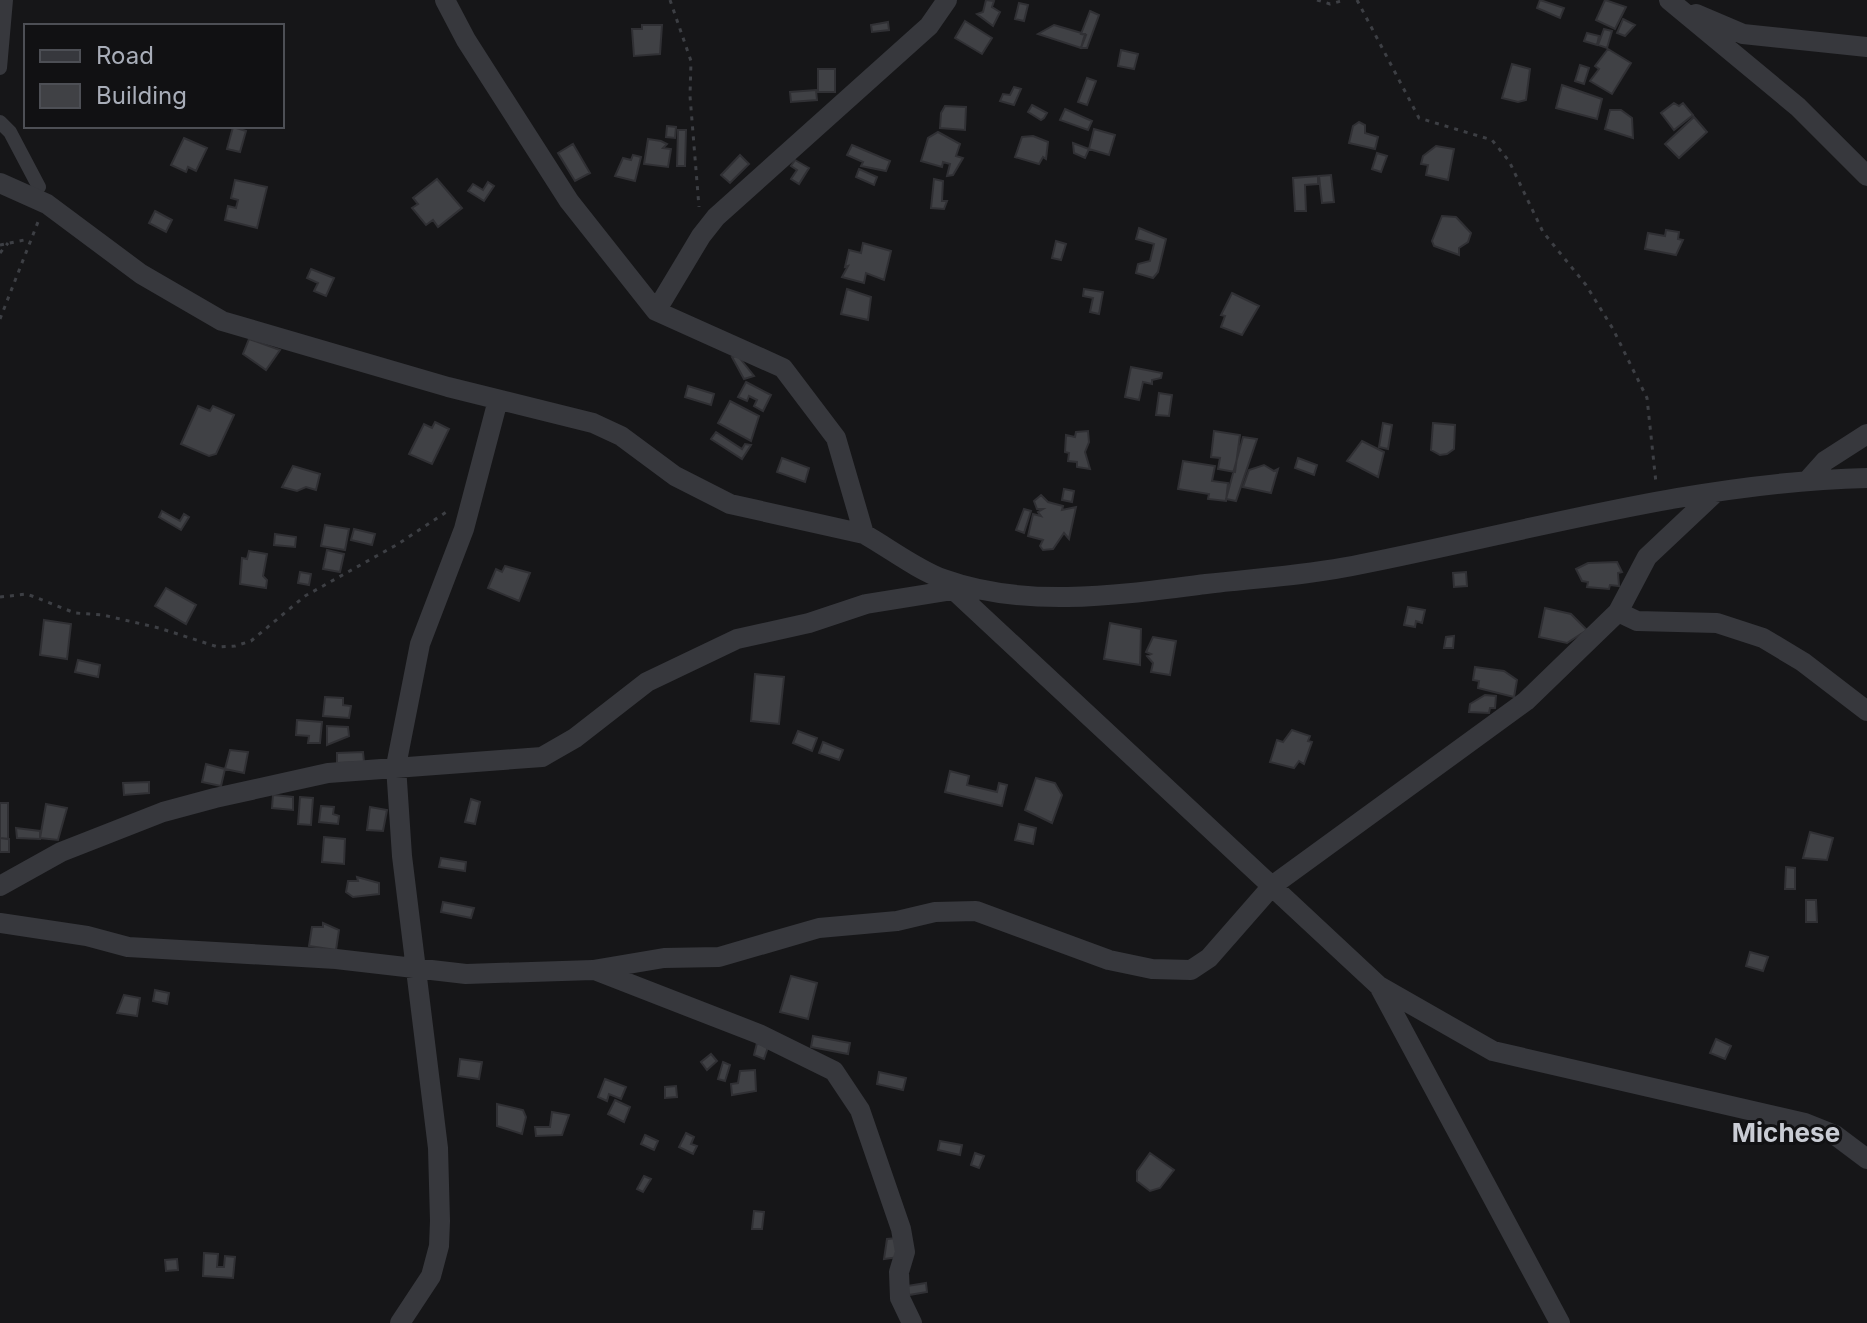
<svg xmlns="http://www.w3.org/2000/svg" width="1867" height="1323" font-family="Inter,sans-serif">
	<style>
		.building { fill: #404145; stroke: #303034; stroke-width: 2 }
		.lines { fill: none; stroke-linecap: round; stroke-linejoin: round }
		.path { stroke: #3d3f44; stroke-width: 3; stroke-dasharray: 4 6; stroke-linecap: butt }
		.pedestrian { stroke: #37383d; stroke-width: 14 }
		.minor { stroke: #37383d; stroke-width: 20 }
		.labels { text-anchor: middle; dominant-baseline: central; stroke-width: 6; stroke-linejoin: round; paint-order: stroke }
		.quarter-label { font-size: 26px; font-weight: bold; fill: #c9ccd4; stroke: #111113 }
	</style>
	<rect width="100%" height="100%" fill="#161618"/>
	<!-- building -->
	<path class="building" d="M986,0L994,1L992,7L1000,12L993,26L977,14L983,12Z
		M1540,0L1564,8L1560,18L1537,8Z
		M1605,0L1626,7L1615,29L1596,20Z
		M1019,3L1028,5L1024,21L1015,19Z
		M1090,11L1099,15L1087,48H1081L1086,35L1081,34Z
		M1623,19L1635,25L1625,36L1617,33Z
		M965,21L992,38L982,54L955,38Z
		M888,22L889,30L872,32L871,25Z
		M642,25H662L660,54L634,56L632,29H642Z
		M1054,25L1085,34L1081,48L1038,34Z
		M1604,29L1612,31L1607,48L1598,45Z
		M1587,33L1599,36L1597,45L1584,41Z
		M1608,49L1631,63L1612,94L1590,81L1599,69L1595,66Z
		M1121,50L1138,54L1134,69L1118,66Z
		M1512,64L1530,69L1526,100L1518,102L1502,98Z
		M1580,65L1589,68L1584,84L1575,81Z
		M818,69H835V92H818Z
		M1087,78L1096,81L1087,105L1078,102Z
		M1562,85L1602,99L1597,119L1556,108Z
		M1014,87L1021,89L1014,105L1000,101L1003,94L1010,95Z
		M816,90L817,100L791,102L790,92Z
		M1674,103L1679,106L1683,103L1693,115L1674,130L1661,113Z
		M1032,105L1047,113L1044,118L1041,120L1028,112Z
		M945,106L966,107L965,130L940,128L941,113Z
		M1065,109L1092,121L1088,130L1060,120Z
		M1610,110H1621L1632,118L1633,138L1605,129Z
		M1694,117L1707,132L1679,158L1665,144Z
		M1359,122L1365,125V133L1378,137L1375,149L1349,143L1353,126Z
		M667,126L676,127L675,138L666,137Z
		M233,127L246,131L240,152L227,149Z
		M1094,129L1115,135L1109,155L1089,149Z
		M678,130H686L685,166H677Z
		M938,132L960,144L956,156L963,158L953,175L947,176L950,164L943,162L942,167L921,161L928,138Z
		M1033,136L1048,142L1046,159L1043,157L1039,164L1015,157L1022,137Z
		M184,138L207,148L196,171L188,167L186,172L171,165Z
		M648,139L661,141L667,144L663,148L671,149L668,167L644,164Z
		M1073,143L1089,149L1085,158L1074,153Z
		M573,144L590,173L575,181L558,153Z
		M852,145L890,161L886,171L861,166L863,162L847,155Z
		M1436,146L1454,149L1448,180L1426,175L1428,165L1421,164L1423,156Z
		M1377,153L1387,156L1381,172L1372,169Z
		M633,155L641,157L635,181L615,176L623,158L631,160Z
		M740,155L749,164L730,183L721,175Z
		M795,160L809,168L799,184L791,179L797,170L791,166Z
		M859,169L877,177L874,185L856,177Z
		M1331,175L1334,202L1322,203L1319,176Z
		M1318,176V184L1305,185L1306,211H1295L1293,178Z
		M437,179L462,208L438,227L433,220L426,225L412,208L418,204L413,198Z
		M934,179L943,181L942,201H947L944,209L931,208Z
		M235,180L267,187L257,228L225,220L228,206L236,208L238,200L231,198Z
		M488,182L494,186L484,201L468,191L473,184L483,190Z
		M155,211L172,220L166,232L149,223Z
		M1442,216L1456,217L1471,233L1468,242L1459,248V255L1434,246L1432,241Z
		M1139,228L1166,239L1158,272L1153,278L1136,273L1138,264L1150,261L1154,244L1136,239Z
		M1666,230L1679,232L1678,239L1683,240L1676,255L1645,249L1648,233L1665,236Z
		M1056,241L1066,244L1061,260L1052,258Z
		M863,243L891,251L884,280L866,273L864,283L842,277L848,266L845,267L849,250L861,253Z
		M311,269L334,278L326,296L314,291L318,283L307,278Z
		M847,289L871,297L868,320L841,314Z
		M1084,289L1103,292L1099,314L1090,312L1093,298L1083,296Z
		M1232,293L1259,306L1242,335L1221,327L1225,316L1221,315Z
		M249,339L280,350L266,370L243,354Z
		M738,356L754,376L744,379L732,357Z
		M1131,367L1162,373L1161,378L1152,380V384L1143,382L1139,400L1125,397Z
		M746,382L771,395L763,411L754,406L757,400L749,396L747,401L738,397Z
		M688,386L714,394L711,405L685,397Z
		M1159,393L1172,395L1169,416L1156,415Z
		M730,401L759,416L751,441L718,423Z
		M198,406L210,411L213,406L234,415L216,454L209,456L181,444Z
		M435,422L449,429L432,464L409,454L424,424L432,428Z
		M1383,423L1392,425L1388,449L1379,447Z
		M1433,423L1455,425L1454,449L1447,454L1440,455L1431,450Z
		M1088,431L1089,442L1085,452L1090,469L1077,467V462L1068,461L1069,453L1065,452L1066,435L1075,437L1076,432Z
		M1214,431L1240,435L1235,472L1218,469L1220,458L1211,457Z
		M716,432L742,449L745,444L751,445L742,459L711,439Z
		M1243,437L1257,439L1236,501L1226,499Z
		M1362,441L1384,452L1378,477L1347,461Z
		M782,458L809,468L805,482L777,472Z
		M1298,458L1317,465L1314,475L1295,468Z
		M1183,461L1215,466L1212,481L1228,483L1226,501L1208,499L1209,494L1178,489Z
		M1264,465L1274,471L1278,469L1271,493L1243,487L1249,470Z
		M293,466L320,474L316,490L306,487L297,491L282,487Z
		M1064,489L1074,491L1072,502L1062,500Z
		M1041,495L1048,502L1063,506L1062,510L1076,507L1069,539L1064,533L1053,549L1043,550L1040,546L1043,540L1028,536L1033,514L1041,516L1038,512L1043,509H1037L1034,501Z
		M1024,509L1031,511L1024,533L1016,530Z
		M162,511L180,521L184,514L189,517L181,530L159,517Z
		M325,525L349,529L345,550L321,546Z
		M354,529L375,534L372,545L351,540Z
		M275,534L296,537L295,547L274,545Z
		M327,550L344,554L340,572L323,569Z
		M249,551L267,554L263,576L267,580L266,588L240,584L242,558L247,559Z
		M1617,562L1622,572L1618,573L1619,586L1610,585L1609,589L1587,587L1588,582L1582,581L1576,569L1588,563Z
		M505,566L530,573L519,601L488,588L496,569L502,572Z
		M300,572L311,574L309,585L298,583Z
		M1466,572L1467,586L1454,587L1453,573Z
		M166,588L196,605L186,624L155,606Z
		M1408,607L1425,610L1422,623L1416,621L1415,627L1404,625Z
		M1545,608L1571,614L1587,630L1567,643L1539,637Z
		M44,620L71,624L67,659L40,655Z
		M1110,623L1141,629L1140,665L1104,659Z
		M1454,636L1453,648H1444L1446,637Z
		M1153,637L1176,641L1170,675L1151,672L1153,663L1147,656L1151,654L1146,652Z
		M78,660L100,665L98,677L75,672Z
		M1475,667L1504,671L1517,680L1514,697L1478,688L1479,681L1473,680Z
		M755,674L784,677L779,724L751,721Z
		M1485,695L1496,696L1495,708H1490L1489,713L1469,712L1470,704Z
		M325,697L343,698V705L351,706L349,718L323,716Z
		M297,720L322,722L320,743H308L309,736L296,735Z
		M327,726L348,727L349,736L327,745Z
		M1292,730L1310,736L1308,741L1312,742L1304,764L1299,761L1294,768L1270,762L1277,740L1283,742Z
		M798,731L817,738L812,751L793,743Z
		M823,742L843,750L839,760L819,753Z
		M230,750L248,752L244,773L225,769Z
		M363,752L364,762L337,763V753Z
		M206,764L225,769L221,786L202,782Z
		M950,771L969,776L967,785L997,792L999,783L1007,785L1002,806L945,792Z
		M1036,778L1055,783L1062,795L1052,823L1025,810Z
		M149,782V793L124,795L123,783Z
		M273,795L293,797V810L272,808Z
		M300,797L313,798L311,825L298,824Z
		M471,799L480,802L475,824L465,822Z
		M0,803H8V839L0,838Z
		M46,804L67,808L58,840L40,838Z
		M321,806L334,807L333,814L339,816L338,824L319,822Z
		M370,807L387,810L383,831L367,830Z
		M1019,824L1036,828L1033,844L1015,840Z
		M16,828L40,831V839L17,838Z
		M1810,832L1833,838L1827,860L1803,858Z
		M324,837L345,839L344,864L322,862Z
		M0,838L9,839V852H0Z
		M441,858L466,862L465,871L439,867Z
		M1786,867L1795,868V889H1785Z
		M357,877L379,883V894L353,897L346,892L348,881H358Z
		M1806,900H1816L1817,922H1806Z
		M443,902L474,908L471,918L441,912Z
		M323,923L339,930L336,950L309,946L312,927H323Z
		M1750,952L1768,957L1763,971L1746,966Z
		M791,976L817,983L808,1019L780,1012Z
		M155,990L169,993L167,1004L153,1001Z
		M124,995L140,998L137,1016L117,1013Z
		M813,1036L850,1043L848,1054L811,1047Z
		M1716,1039L1731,1046L1725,1059L1710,1053Z
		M757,1043L768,1047L764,1059L754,1055Z
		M711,1054L717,1061L707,1070L701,1062Z
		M460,1059L482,1062L479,1079L458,1076Z
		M723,1062L730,1065L725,1081L718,1079Z
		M755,1070L756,1091L732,1095L731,1084L738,1083L740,1071Z
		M879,1072L906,1078L903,1090L877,1084Z
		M605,1079L626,1087L621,1099L609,1094L607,1101L598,1097Z
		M676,1086L677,1097L665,1098V1087Z
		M615,1100L630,1107L624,1122L608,1114Z
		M497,1104L523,1110L526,1117L522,1134L497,1126Z
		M552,1112L569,1115L562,1135L536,1136L535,1127H550Z
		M686,1133L694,1137L691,1144L697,1146L693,1154L679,1147Z
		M645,1135L658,1141L654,1150L641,1144Z
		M940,1141L962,1145L960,1155L938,1150Z
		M975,1153L984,1156L979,1168L971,1165Z
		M1150,1153L1174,1170L1160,1188L1150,1191L1137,1181V1171Z
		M644,1176L651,1179L643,1192L637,1189Z
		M754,1211L764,1212L762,1229H752Z
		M897,1238L899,1257L884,1259L887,1239Z
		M204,1253L218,1254L217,1267H224L225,1256L235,1257L233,1278L203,1276Z
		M177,1259L178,1270L166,1271L165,1260Z
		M926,1283L927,1292L909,1295L907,1286Z"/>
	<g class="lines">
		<!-- path -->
		<path class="path" d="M670,0L691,61L690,96L699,207
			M1317,0L1330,4L1345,0
			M1357,0L1419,118L1492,140L1509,161L1543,232L1586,285L1613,329L1647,398L1656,483
			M0,245L29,239
			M0,253L8,243
			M0,319L38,222
			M0,597L27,594L75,613L103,615L159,628L218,647L235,646L251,641L305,596L398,544L448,511"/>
		<!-- pedestrian -->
		<path class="pedestrian" d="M0,68L6,0
			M0,122L10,132L39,187"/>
		<!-- minor -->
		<path class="minor" d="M445,0L466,40L569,201L656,311L783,368L836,438L864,534C889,548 916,569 943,579C1026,609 1120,595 1206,584C1257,578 1311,575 1362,564C1529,531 1696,482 1867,478
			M1669,0L1798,107L1867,176
			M1696,14L1743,34L1867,47
			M0,183L47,204L141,274L222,321L448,387L593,423L621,436L675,476L730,504L864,534
			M656,311L701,236L716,217L929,26L947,0
			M1808,480L1825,461L1867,434
			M943,580L1379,986L1493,1051L1805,1123L1835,1135L1867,1159
			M1618,612L1637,621L1717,623L1763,638L1803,662L1867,711
			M0,886L61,852L163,812L215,798L328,773L542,757L575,738L647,682L737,639L809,623L866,604L953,590
			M0,923L87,936L128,947L336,959L466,974L593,970L664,958L719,957L819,928L897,921L935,912L976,911L1109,960L1152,969L1191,970L1209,958L1272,886L1526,701L1618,612L1647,557L1716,492
			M597,971L759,1034L834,1071L860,1110L901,1229L905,1252L899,1272L900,1298L912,1323
			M1379,986L1560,1323
			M400,1323L431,1276L439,1246L440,1221L438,1148L402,856L396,766L420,644L464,529L498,400"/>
	</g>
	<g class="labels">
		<!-- quarter labels -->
		<g class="quarter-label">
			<text x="1786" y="1132">Michese</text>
		</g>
	</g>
	<!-- legend -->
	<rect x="24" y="24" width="260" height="104" fill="#111113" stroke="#4d4f55" stroke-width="2"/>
	<rect x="40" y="50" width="40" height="12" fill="#37383d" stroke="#4d4f55" stroke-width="2"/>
	<text x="96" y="64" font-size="24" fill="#a8adb8">Road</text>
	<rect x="40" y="84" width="40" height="24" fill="#404145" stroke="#4d4f55" stroke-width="2"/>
	<text x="96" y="104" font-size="24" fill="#a8adb8">Building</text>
</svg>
